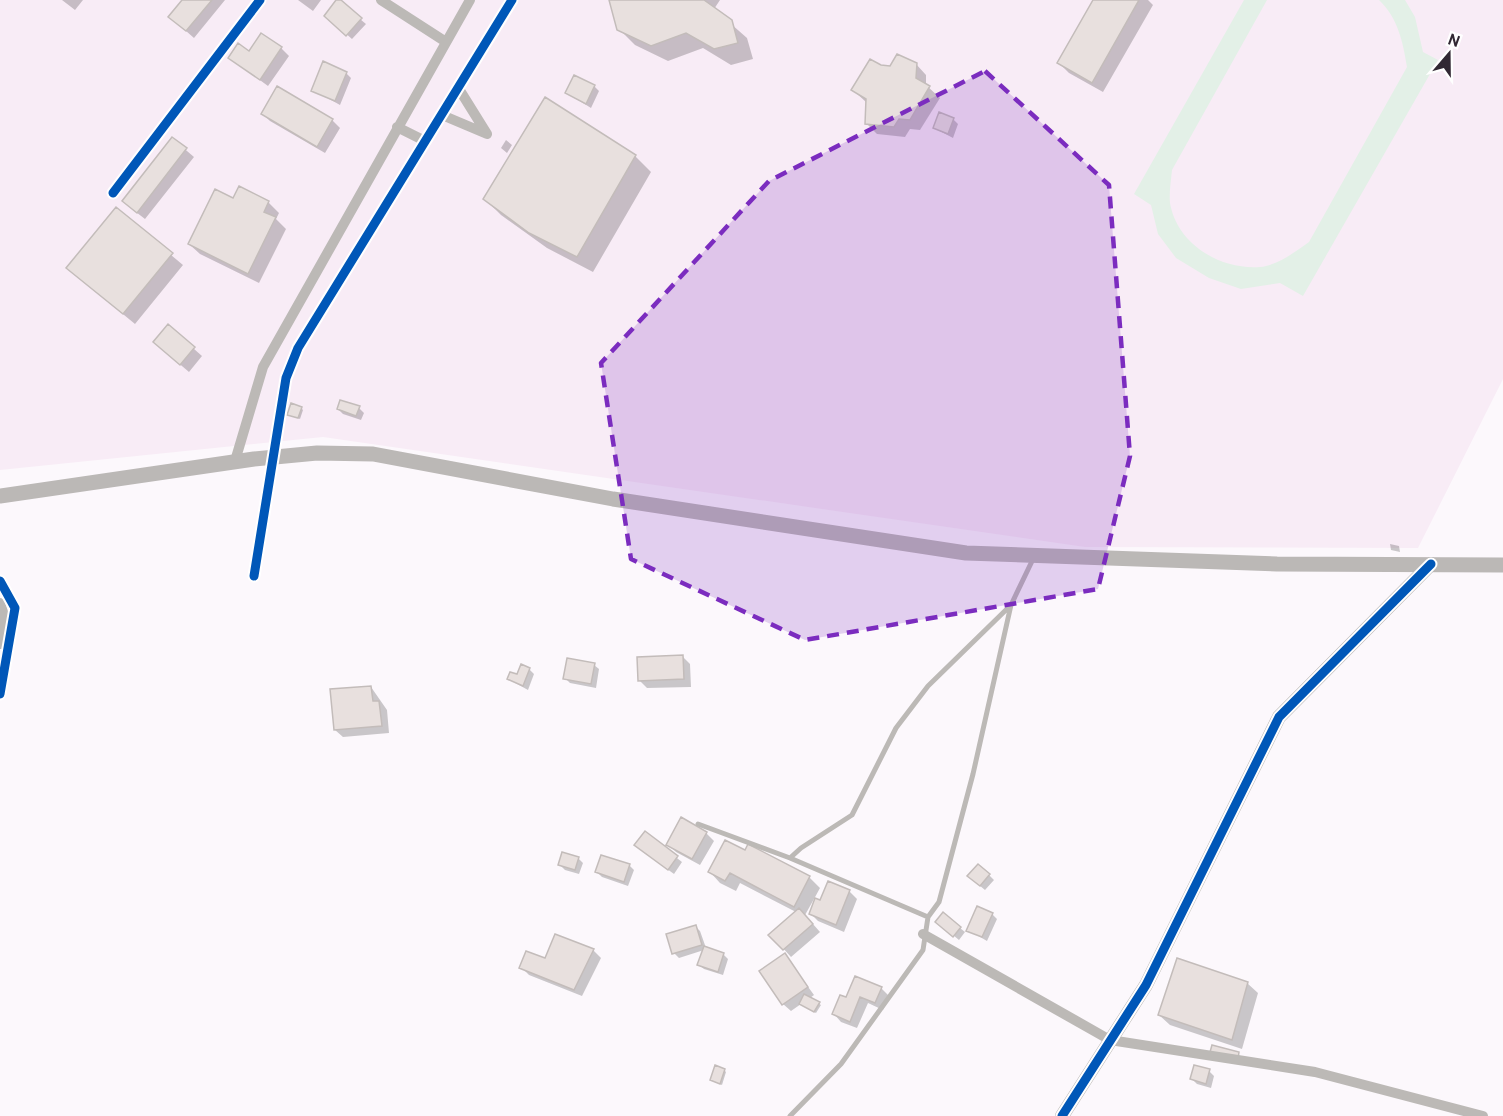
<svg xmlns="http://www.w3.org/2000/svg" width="1503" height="1116" font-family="Overpass,sans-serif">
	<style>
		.education { fill: #f8ecf6 }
		.green { fill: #e3f0e7 }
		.shadow { fill: #0003 }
		.building { fill: #e8e0de; stroke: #c3bcba; stroke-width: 1.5 }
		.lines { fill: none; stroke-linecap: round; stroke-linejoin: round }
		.service { stroke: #bcb9b6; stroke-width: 5 }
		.minor { stroke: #bcb9b6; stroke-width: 10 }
		.tertiary { stroke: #bcb9b6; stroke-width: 14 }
		.secondary { stroke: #bbb8b6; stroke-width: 15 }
		.cycleway-casing { stroke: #fff; stroke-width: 13 }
		.cycleway { stroke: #0057b8; stroke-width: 9 }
		.marked { fill: #7b2cbf; fill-opacity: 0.2; stroke: #7b2cbf; stroke-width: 4.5; stroke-dasharray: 12 8; stroke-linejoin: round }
	</style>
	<rect width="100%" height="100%" fill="#fcf8fc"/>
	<!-- education -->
	<path class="education" d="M0,0H1503V379L1418,548L1085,547L323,437L0,470Z"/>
	<!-- green -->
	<path class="green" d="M1244,0H1267L1172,170C1171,180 1169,193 1170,203C1177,244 1220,270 1260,267C1278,265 1295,252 1309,242L1407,67C1403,42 1398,18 1379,0H1405L1415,17L1423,52L1438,60L1303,296L1280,283L1241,289L1209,278L1176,258L1158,234L1151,205L1134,194Z"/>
	<!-- shadow -->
	<path class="shadow" d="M62,0H83L75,10Z
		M184,0H225L194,38L178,24Z
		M298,0H321L313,11Z
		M337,0L366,24L352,39L326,16Z
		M610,0H720L714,9L747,38L753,59L731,65L703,48L668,61L635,45L619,29Z
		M1095,0H1148L1153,5L1103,92L1069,73L1059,63Z
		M281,48L289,56L268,86L230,58Z
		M898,55L916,64L926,75V85L940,98L920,130L910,129L905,137L877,134L866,123L867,103L853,90L881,67H890Z
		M346,73L351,78L340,105L313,90Z
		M594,86L599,91L591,108L567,93Z
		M263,114L332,120L340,128L325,153L270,121Z
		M953,119L958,124L953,138L934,128Z
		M173,139L194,157L145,219L132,209Z
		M506,140L512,145L507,153L501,148Z
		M635,156L651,172L593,272L547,248L501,215L485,199Z
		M239,188L269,203L279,213L276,219L286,229L259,283L200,254L189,244L233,200Z
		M116,209L183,265L135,324L79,278Z
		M168,326L202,356L189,372L162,349Z
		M301,408L303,410L300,419L289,414Z
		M359,408L364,413L361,420L343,414L338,409Z
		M1390,544L1399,546L1400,552L1391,550Z
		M682,656L690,664L691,687L647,688L639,680Z
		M594,665L599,669L596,688L570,683L565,678Z
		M529,669L534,674L528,690L508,679Z
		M371,687L387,710L389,733L343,737L335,730Z
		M645,833L682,862L674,874L641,850Z
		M706,833L714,841L700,865L676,852L668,844Z
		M726,842L809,877L820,888L814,899L821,902L849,891L857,899L844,932L818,921L810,913L816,900L814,899L805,915L820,932L791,957L771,935L796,912L740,883L736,891L720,883L710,872Z
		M578,858L583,863L579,874L565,870L560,865Z
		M629,865L634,870L628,886L602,877L597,872Z
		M989,875L994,880L985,890L974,881Z
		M992,914L997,919L987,941L968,930Z
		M695,926L700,931L706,948L723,954L728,959L723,975L704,969L699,965L704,950L679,958L674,953Z
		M942,926L960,928L965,932L959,940Z
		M593,950L601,958L582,996L529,975L521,967Z
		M785,955L814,995L810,998L821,1005L816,1013L801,1004L791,1011L783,1004Z
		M1247,983L1258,993L1242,1049L1170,1025L1159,1015Z
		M881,988L889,996L883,1010L868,1003L857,1028L841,1022L834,1014L847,999Z
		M724,1070L726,1072L722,1085L712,1080Z
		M1209,1071L1214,1076L1211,1088L1197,1084L1192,1079Z"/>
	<!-- building -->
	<path class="building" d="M182,0H212L186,31L168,17Z
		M336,0H341L362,18L346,36L324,16Z
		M609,0H704L732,20L738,43L714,49L686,33L651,46L617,30Z
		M1093,0H1139L1092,83L1057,63Z
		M261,33L282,47L260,80L228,58L238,43L249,51Z
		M897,54L917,63L916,78L930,86L910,120L899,119L894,127L865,124L866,99L851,90L870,59L881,65L890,66Z
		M323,61L347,72L335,101L311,91Z
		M574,75L595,85L586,104L565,93Z
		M277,86L333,119L317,147L261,114Z
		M545,97L636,155L577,257L529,233L483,199Z
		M939,112L954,118L948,134L933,128Z
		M172,137L187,148L137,213L122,201Z
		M239,186L269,201L264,212L276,217L248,274L188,244L215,189L233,198Z
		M116,207L173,253L123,314L66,268Z
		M168,324L195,347L180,365L153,342Z
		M340,400L360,406L356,416L337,409Z
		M291,403L302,407L298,418L287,415Z
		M683,655L684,679L638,681L637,657Z
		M567,658L595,663L591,684L563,679Z
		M521,664L530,668L523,686L507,679L510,672L517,674Z
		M371,686L373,701H379L382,726L334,730L330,689Z
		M681,817L707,832L692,859L666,845Z
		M645,831L678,856L668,870L634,845Z
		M725,840L745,850L748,844L810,876L794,907L730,873L725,881L708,872Z
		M562,852L579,857L575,870L558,865Z
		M601,855L630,864L624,882L595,872Z
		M978,864L990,874L980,886L967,876Z
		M828,881L850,890L836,925L809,914L815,898L820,900Z
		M977,906L993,913L982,937L966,931Z
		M799,908L813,924L783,950L768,935Z
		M943,912L961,927L953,937L935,922Z
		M696,925L702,945L672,954L666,934Z
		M555,934L594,949L574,990L519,968L526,951L545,958Z
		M704,946L724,953L718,972L697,965Z
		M785,953L808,987L782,1005L759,971Z
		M1177,958L1248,982L1232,1040L1158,1015Z
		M855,976L882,987L875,1003L860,997L850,1022L832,1014L840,995L846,997Z
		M804,994L820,1002L814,1012L799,1004Z
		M1212,1045L1239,1052L1238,1059L1210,1052Z
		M715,1065L725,1069L720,1084L710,1080Z
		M1194,1065L1210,1069L1206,1084L1190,1079Z"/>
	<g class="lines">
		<!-- service -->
		<path class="service" d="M698,824L790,858L801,848L852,815L896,728L928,686L1011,605L1034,557
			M790,858L928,917
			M790,1116L841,1064L923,950L928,917L939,902L973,774L1011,605"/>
		<!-- minor -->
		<path class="minor" d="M381,0L446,42
			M442,115L487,134L459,89
			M397,127L425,141
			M113,193L260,0
			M235,461L263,367L470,0
			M254,576L286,378L298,348L512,0
			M0,581L15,608L0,694
			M0,603L5,618L0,644
			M923,934L1110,1040L1315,1072L1483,1116"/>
		<!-- tertiary -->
		<path class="tertiary" d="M1062,1116L1146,985L1279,717L1431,564"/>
		<!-- secondary -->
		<path class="secondary" d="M0,496L254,459L317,453L373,454L613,499L966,553L1277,564L1503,565"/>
		<defs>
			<path id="cycleway" d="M113,193L260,0
				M254,576L286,378L298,348L512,0
				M0,581L15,608L0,694
				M1062,1116L1146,985L1279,717L1431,564"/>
		</defs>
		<!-- cycleway casing -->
		<use href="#cycleway" class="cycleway-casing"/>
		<!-- cycleway -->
		<use href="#cycleway" class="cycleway"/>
	</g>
	<!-- marked area -->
	<path class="marked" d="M985,71L1109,185L1130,456L1098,589L805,640L631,559L601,363L769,181Z"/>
	<!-- north arrow -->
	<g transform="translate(1449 54) rotate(20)" stroke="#ffffff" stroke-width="4.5" paint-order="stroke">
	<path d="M0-4.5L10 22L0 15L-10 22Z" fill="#312833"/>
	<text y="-9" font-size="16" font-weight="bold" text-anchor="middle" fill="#312833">N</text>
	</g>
</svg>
